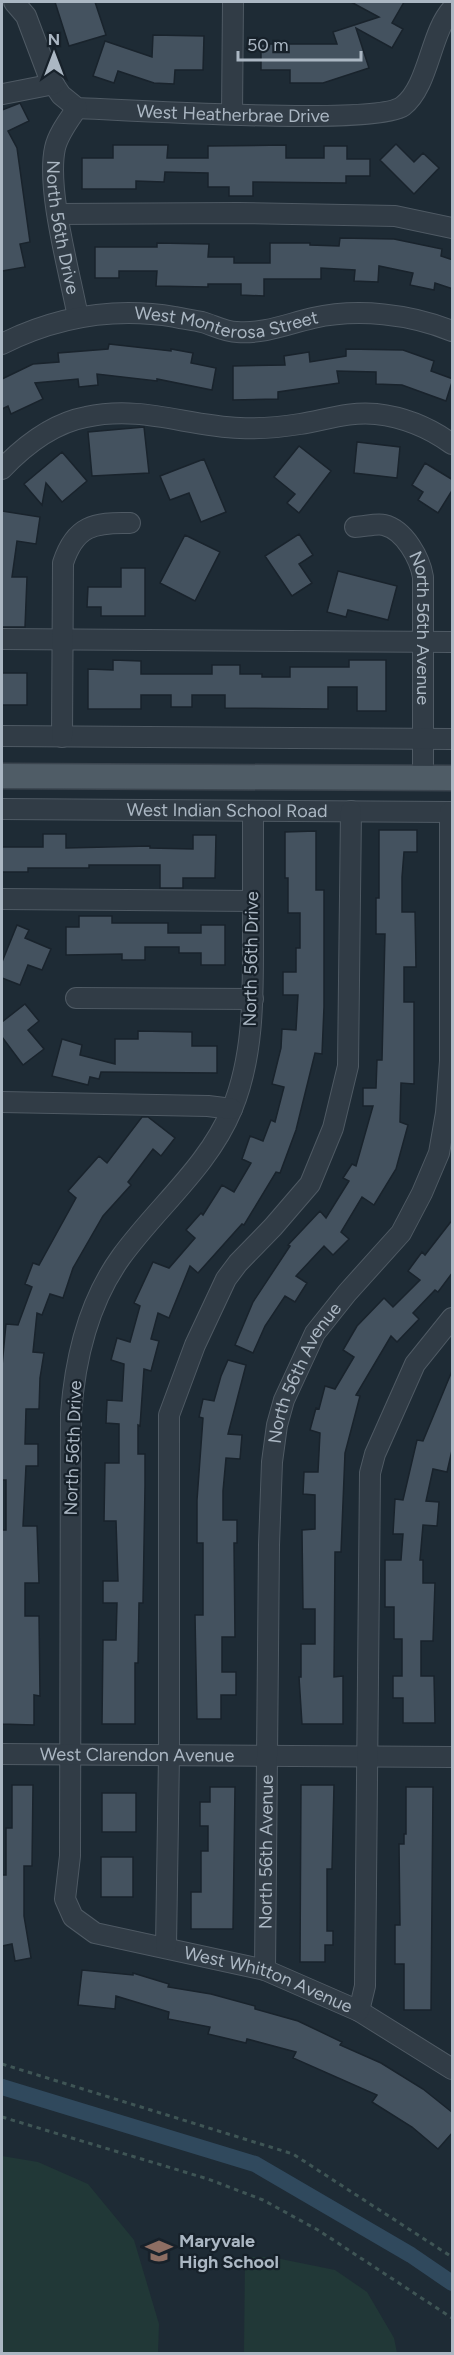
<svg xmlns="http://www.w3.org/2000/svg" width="454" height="2355" font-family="Figtree,sans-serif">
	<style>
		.green { fill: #213837 }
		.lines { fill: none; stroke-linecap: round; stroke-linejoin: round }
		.canal { stroke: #30495d; stroke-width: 16 }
		.building { fill: #44525f; stroke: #19232c; stroke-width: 1.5 }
		.minor-casing { stroke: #4f5a64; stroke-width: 22 }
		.major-casing { stroke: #3b454f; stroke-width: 27 }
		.path { stroke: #3f5555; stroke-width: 3; stroke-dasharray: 4.5 4.5; stroke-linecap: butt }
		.minor { stroke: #313c46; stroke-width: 20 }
		.major { stroke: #4f5c66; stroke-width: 24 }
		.labels { text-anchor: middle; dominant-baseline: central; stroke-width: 4.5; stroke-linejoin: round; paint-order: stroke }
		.street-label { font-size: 18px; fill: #abb7c3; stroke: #17212a }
		.poi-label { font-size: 18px; font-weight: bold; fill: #abb7c3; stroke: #17212a; text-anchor: start }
	</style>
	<rect width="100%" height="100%" fill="#1e2b35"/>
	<!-- green -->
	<path class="green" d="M2,2156L38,2162L88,2184L134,2240L159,2324L158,2353H2Z
		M245,2257H271L335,2270L367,2292L394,2338L397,2353H244Z"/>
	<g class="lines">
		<!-- canal -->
		<path class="canal" d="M2,2087L255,2164L411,2255L452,2283"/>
	</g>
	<!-- building -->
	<path class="building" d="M55,2H95L106,35L69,46Z
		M351,2H404L392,23L403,29L392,48L356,28L369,68L323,83H290V70H261V44H337L333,32L379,17Z
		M153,35L204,36L203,70H175L174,84L154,83L118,71L114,83L93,76L105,41L152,57Z
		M20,103L29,121L8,131L17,148L30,242L20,244L25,267L2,271V110Z
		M396,144L414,162L423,153L439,168L414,194L380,160Z
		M113,145H168L167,158H208V146L286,145V158H324V146H347V159H370V176H346V183L253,182V196H229V187H208V173L165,172L164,182L136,181V189H82V158H113Z
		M340,238L394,239L442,249L441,256L453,260V289L435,283L434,290L410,285L413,273L379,266L378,282L354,281L355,270L321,268V279H264V296L241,295V284H208V287L156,286L157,271H119V278H95V247H157V243L209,244L208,257H234V263H270V243H310V245L339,246Z
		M109,344L171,351V349L193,353L191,363L216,368L212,390L157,379V381L97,374L98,385L79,387L78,379L35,383L43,399L11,414L8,406L2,409V379L33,364L59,362L58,353L108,349Z
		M346,349L403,350L434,361L431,371L453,379L446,401L402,385L376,384V372L337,371L339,383L278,392V399L233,400V366L285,365L284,356L309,352L310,362L346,356Z
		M144,427L149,473L92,476L88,432Z
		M357,442L400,447L397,478L354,473Z
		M299,446L331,471L299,513L287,503L295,494L274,477Z
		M62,452L87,481L62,502L46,483L42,505L24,484Z
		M204,459L226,512L201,522L189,493L170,500L160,476Z
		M425,463L453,480V489L438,513L418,500L423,492L412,485Z
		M2,511L40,517L36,544L17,541L12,577H27L25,627H2Z
		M299,534L313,555L299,564L312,583L292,596L265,556Z
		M185,535L220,552L195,601L160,583Z
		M121,568H145V616H101V607H87L88,587H121Z
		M338,571L397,586L388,620L348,610L346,617L327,612Z
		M113,660L141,661V674H212V665H240V674H262V677H290V667H349V660H386V711H357V687H328V709L225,708V695H192V707H171V695H141V709H88V669L113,670Z
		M2,673H27V705H2Z
		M379,830H417V852H404L402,877V912H415L416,967H404V1002H414V1084L401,1083L400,1122L408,1125L396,1169L374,1205L362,1197L341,1232L349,1239L333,1255L324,1246L296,1276L307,1283L295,1302L285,1296L265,1326L253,1353L235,1345L253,1302L290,1246L288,1245L320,1211L326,1218L349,1181L343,1178L352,1164L356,1166L373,1106H363V1088H376L377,1060H382L385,934H376V898H379Z
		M316,831V890H324V1007L322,1054L315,1053L296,1130L280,1173L276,1172L244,1225L242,1224L198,1273L190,1266L169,1318L158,1313L151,1339L159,1341L151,1371L144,1369L140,1426L138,1425V1454H145V1486L143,1603H139L138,1663H135V1724H102L103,1640H116L117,1603H103V1581H118L116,1521H104L105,1463H119V1424L106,1423L107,1400L122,1401L124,1364L111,1360L117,1338L130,1342L140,1306L134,1303L153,1262L169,1268L195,1238L186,1230L201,1213L203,1215L222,1185L234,1192L251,1163L242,1159L250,1136L263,1141L271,1120L275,1122L284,1087L272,1084L281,1048L282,1029L296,1030L298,995H283V972H296V948H300V913H288V878H285V832Z
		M43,834H66V848L150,846V848L193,849V835H216L215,878H183V888H160V865H89V868H28V872H2V847H43Z
		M79,916H112V923H168V933H201V925H225V965H201V953H179V947H145V960H122V954L66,955V927H79Z
		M17,925L29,930L25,938L51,949L42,970L28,965L20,985L2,978V962Z
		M25,1004L39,1021L28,1030L44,1049L23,1065L2,1037V1022Z
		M138,1031L192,1032V1046H217V1073L101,1072L99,1079L90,1077L88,1085L52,1076L62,1039L82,1045L80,1055L115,1064V1039H138Z
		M142,1117H148L175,1138L161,1156L153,1149L128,1182L131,1185L103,1216L73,1268L63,1298L50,1294L42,1315L37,1313L33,1352L44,1353L40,1378L39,1409H26L25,1444H38V1466H26L23,1526H37L39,1583H25V1616H39L40,1696L34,1695V1725L2,1724V1530H6V1480H2V1366L6,1324L18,1325L32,1287L25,1284L33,1263L39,1265L76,1198L68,1191L99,1156L107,1163Z
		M453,1219V1272L438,1292L435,1290L413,1313L419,1319L397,1342L391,1336L356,1395L360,1396L345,1453L341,1552H335L334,1677L343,1676V1724H302L299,1677H301V1644H315V1609H303L302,1530L315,1529V1495L303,1494L304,1472H318L320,1433L310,1430L316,1408L319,1409L325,1386L335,1389L354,1357L343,1350L357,1326L384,1298L393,1307L420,1280L408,1271L422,1252L425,1255Z
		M228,1360L246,1365L228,1434L242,1435L240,1459L226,1458L223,1491V1520H237V1543H234L235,1637H222V1672H236V1695H221V1719H197L195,1615H203V1543H197V1500L203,1418L199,1417L203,1399L214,1401L221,1376Z
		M452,1371L453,1446L447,1472L433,1469L426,1501L439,1502L437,1526L423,1525L420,1560H423V1583H435L433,1641H421V1676H434L435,1723H403V1698H393V1676H402V1639H394V1607H385V1560H401L403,1534H393L395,1499L403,1500L417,1440L423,1441Z
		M12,1785H33L32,1866H24V1916L31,1958L15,1961L12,1944L2,1946V1875H6V1828H12Z
		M301,1785H334L332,1869H327V1931H333V1945H325V1962H300Z
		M210,1787H235L233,1929H191V1892H201V1851H208V1826H200V1802H210Z
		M406,1787H433L431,2010H404V1964H395V1925H400L399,1844H404V1834H406Z
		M102,1793H136V1832H102Z
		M101,1857H133V1897H101Z
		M82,1970L133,1975V1973L169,1984L168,1987L211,1994L255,2006V2009L298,2021L342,2042L340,2045L381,2063L423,2089L453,2113V2132L438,2149L412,2127L372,2102L377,2095L293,2058L296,2052L247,2039L246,2043L208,2034L210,2027L168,2019L169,2012L116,1996L115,2009L78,2005Z"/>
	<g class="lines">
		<defs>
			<g id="minor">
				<path id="s1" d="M14,2L26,16L49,77L61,95L77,108C125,110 377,126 403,106C429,86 430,33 452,9"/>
				<path d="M3,94L54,84"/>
				<path id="s2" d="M77,108C69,120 58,134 55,148C46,189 70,274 78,317"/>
				<path d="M232,114L233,2"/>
				<path d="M58,214L238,213L395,216L452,228"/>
				<path id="s3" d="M2,344C56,317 115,307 175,317C184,319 193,320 202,322C213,325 225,332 237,332C265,334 287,324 313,318C358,308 410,314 452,331"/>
				<path d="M2,469C24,446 54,423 86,417C142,405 186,426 240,428C259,429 281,427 300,424C325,420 350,411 376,414C403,417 430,428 452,444"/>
				<path id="s4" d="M355,527C364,527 376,523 384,525C405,530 420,559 423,577V778"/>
				<path d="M2,639L452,642"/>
				<path d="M2,736L452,739"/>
				<path d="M62,737L63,563C75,526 94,522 130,523"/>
				<path id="s5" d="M2,809L452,812"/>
				<path id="s6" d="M253,812C253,854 253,896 253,939C253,995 254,1056 232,1109C208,1167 158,1206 121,1257C88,1303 75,1358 71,1414L70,1856L65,1899L73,1917L95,1933L265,1970L359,2011L452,2069"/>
				<path d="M2,899L253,901"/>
				<path d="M76,998L253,999"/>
				<path d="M2,1102L208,1106L232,1109"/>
				<path id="s7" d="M2,1754L452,1757"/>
				<path d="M166,1947L169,1755V1415L195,1345L226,1279L238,1263L273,1227L310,1184L333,1128L348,1066L351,811"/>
				<path id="s8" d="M265,1970L269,1545L272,1462L277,1425L284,1400L315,1333L347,1293L401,1233L422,1193L439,1153L446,1113L450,1061V812"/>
				<path d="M359,2011L365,1986L370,1473L375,1454L415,1364L452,1318"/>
			</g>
			<path id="major" d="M2,776L452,778"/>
		</defs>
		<!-- minor casing -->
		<use href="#minor" class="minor-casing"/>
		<!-- major casing -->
		<use href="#major" class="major-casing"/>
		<!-- path -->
		<path class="path" d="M2,2064L293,2154L452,2257
			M2,2117L208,2179L263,2200L318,2230L452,2318"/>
		<!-- minor -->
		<use href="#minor" class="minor"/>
		<!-- major -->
		<use href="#major" class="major"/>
	</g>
	<!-- icons -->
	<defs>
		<symbol id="school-bare" viewBox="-9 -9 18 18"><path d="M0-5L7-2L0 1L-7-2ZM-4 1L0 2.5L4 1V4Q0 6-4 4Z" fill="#8d6e63" stroke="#17212a" stroke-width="2.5" paint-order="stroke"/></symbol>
	</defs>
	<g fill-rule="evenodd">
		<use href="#school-bare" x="140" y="2232" width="38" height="38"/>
	</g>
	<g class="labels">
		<!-- street labels -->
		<g class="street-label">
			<text stroke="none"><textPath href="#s1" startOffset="282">West Heatherbrae Drive</textPath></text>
			<text stroke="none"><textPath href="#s2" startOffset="126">North 56th Drive</textPath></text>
			<text stroke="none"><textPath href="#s3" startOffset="231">West Monterosa Street</textPath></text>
			<text stroke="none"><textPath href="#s4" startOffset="148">North 56th Avenue</textPath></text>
			<text stroke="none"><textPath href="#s5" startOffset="225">West Indian School Road</textPath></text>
			<text transform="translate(251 959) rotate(-89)">North 56th Drive</text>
			<text stroke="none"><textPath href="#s8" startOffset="604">North 56th Avenue</textPath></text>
			<text transform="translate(73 1448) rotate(-88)">North 56th Drive</text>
			<text stroke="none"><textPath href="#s7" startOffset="135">West Clarendon Avenue</textPath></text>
			<text stroke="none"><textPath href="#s8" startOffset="118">North 56th Avenue</textPath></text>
			<text stroke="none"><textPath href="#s6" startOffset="1364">West Whitton Avenue</textPath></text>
		</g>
		<!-- poi labels -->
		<g class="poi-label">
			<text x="179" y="2241">Maryvale<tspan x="179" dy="21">High School</tspan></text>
		</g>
	</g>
	<!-- border -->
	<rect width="454" height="2355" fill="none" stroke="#abb7c3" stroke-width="6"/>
	<!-- north arrow -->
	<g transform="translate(54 54)" stroke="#17212a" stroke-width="4.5" paint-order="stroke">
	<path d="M0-4.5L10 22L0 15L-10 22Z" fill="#abb7c3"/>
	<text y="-9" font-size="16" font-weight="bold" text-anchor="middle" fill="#abb7c3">N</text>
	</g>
	<!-- scale -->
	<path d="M238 51v9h123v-9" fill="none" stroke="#abb7c3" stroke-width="3"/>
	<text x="247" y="51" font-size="18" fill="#abb7c3" stroke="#17212a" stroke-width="4.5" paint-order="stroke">50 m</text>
</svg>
